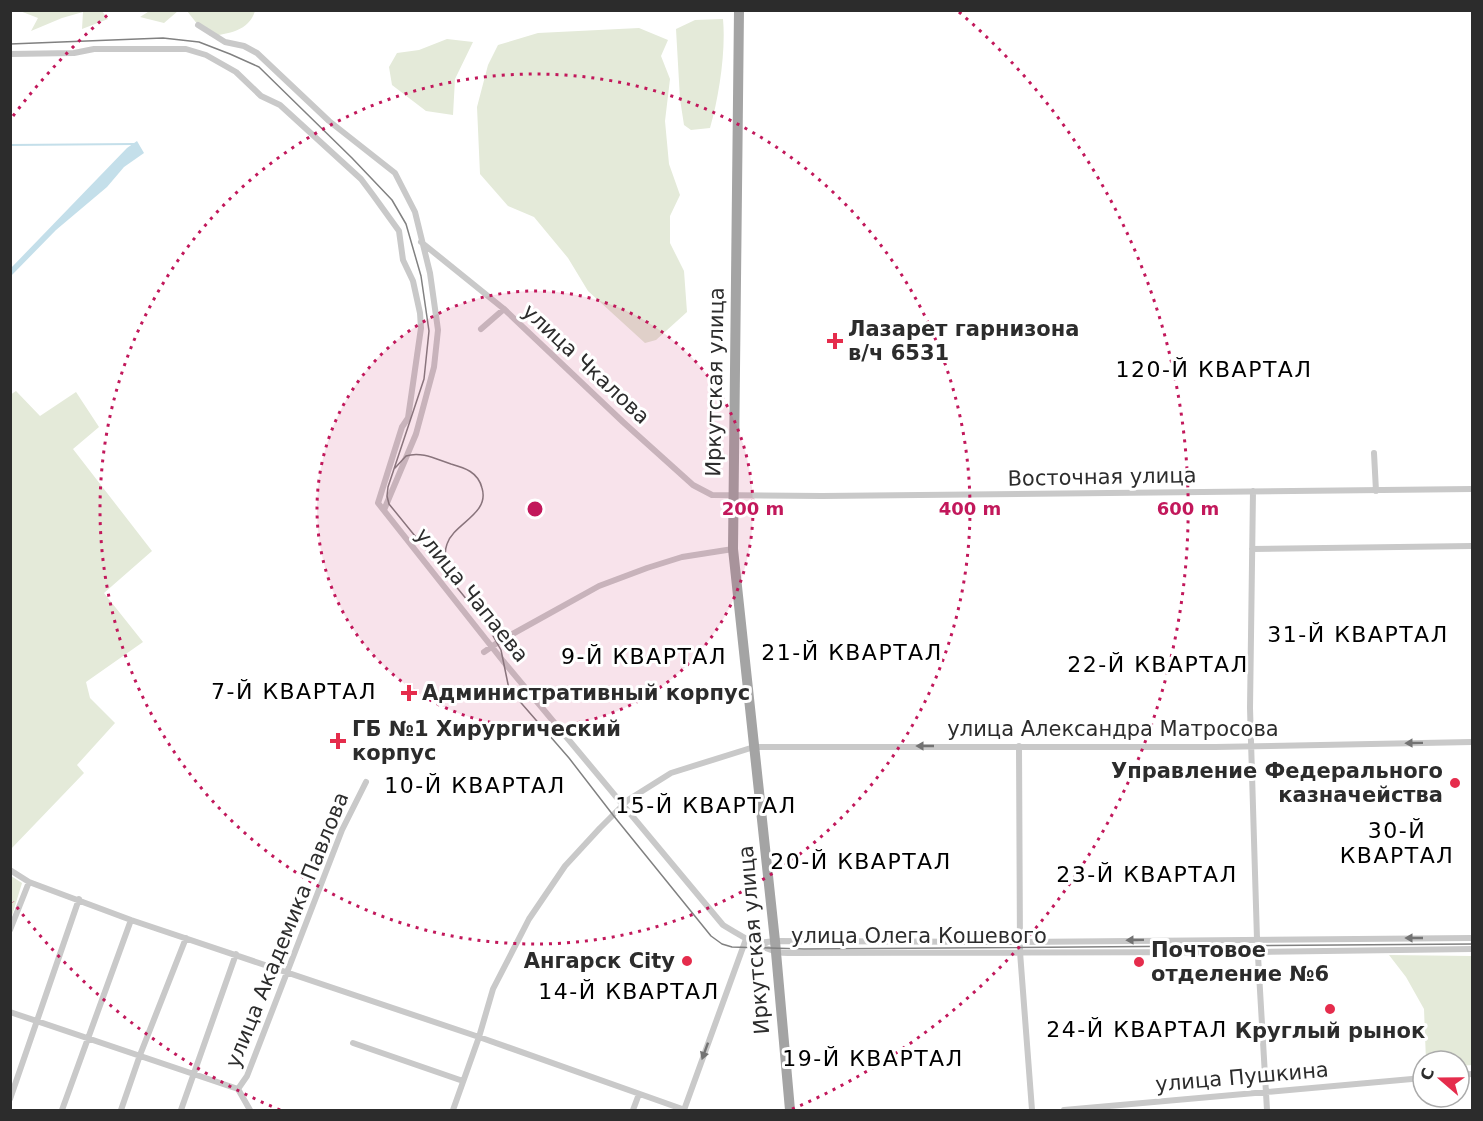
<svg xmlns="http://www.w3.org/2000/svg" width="1483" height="1121" font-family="'DejaVu Sans',sans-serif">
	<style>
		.green { fill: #e4ead9 }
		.water { fill: #c4dfea }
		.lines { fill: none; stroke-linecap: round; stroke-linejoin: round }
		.stream { stroke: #c4dfea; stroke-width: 2 }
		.street { stroke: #c9c9c9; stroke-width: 6 }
		.primary { stroke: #a4a4a4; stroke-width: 10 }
		.tram { stroke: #818181; stroke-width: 1.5 }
		.oneway { fill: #737373 }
		.ring { fill: none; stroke: #c2185b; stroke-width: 3; stroke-dasharray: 3 6 }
		.poi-dot { fill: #e52c4c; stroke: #fff; stroke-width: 2 }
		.labels { text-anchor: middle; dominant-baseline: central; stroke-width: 6; stroke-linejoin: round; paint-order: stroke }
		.poi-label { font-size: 21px; font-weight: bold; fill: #2c2c2c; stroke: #fff; text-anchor: start }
		.street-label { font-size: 21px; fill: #2c2c2c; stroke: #fff }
		.neighbourhood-label { font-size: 22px; letter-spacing: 1.5px; fill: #000; stroke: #fff }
		.centre { fill: #c2185b; stroke: #fff; stroke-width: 3 }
		.ring-label { font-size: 18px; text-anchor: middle; font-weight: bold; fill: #c2185b; stroke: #fff; stroke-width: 6; stroke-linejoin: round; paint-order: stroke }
	</style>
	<rect width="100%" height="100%" fill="#fff"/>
	<!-- green -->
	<path class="green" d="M151,10H178V11L164,23L140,17Z
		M20,11H102L108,19L82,29L83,12L62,18L31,31L38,18Z
		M187,11H255C249,31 228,34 210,36L198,25Z
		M723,19C726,51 719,97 710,128L691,130L684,125L680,99L676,29L695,20Z
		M639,28L668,40L661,56L670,79L665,121L669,164L680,195L670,216V243L684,271L687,312L656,340L645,343L588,291L568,258L534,217L508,206L480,174L477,107L488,65L498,45L538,33Z
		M447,39L473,42L455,79L453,115L426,111L392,85L389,67L397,53L419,50Z
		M16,391L40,416L76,392L99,427L73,449L152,551L104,593L143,642L86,682L90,698L115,723L77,765L84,773L11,849L10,395Z
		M11,876L22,883L11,919Z
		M1389,955L1472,956V1065L1459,1066V1061H1426L1424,1009L1406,977Z"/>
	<!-- water -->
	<path class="water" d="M137,141L144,153L124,167L107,187L56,230L11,276V268L127,148Z"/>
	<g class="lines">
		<!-- stream -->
		<path class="stream" d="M10,145L134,144"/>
		<!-- street -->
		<path class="street" d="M198,25L225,42L244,46L257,53L329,121L395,173L415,212L430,273L438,330L434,367L416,434L384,510
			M10,54L74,53L94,49H186L206,55L236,72L261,96L280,105L361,179L373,195L399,231L403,260L413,281L420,313L421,328L408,418L402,427L378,503L503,661L723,925C741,936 768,953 788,953L1257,952L1472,949
			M421,242L504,309L623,422L693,485L712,495L822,496L1472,489
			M481,329L504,309
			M1374,453L1376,491
			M1253,491L1250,708L1257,939L1267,1110
			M1252,549L1472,546
			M484,652L500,641L599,586L647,568L682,557L733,549
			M1019,746L1020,952L1032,1110
			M10,870L29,882L131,920L479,1037L685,1110
			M10,930L29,882
			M759,943L775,941L1020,942L1472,938
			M10,1012L238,1089
			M353,1043L463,1081
			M1459,1075L1472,1074
			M238,1089L247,1076L342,830L366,782
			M238,1089L250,1110
			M10,1099L79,899
			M62,1110L131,920
			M121,1110L140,1055L186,938
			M181,1110L236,954
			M453,1110L479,1037L493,989L529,919L565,866L600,828L628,800L671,773L754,747H1215L1472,742
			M633,1110L639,1094
			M684,1110L746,939
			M1064,1110L1423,1078"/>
		<!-- primary -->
		<path class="primary" d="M739,10L733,549L775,941L790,1110"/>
		<!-- tram -->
		<path class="tram" d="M10,44L163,38L199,42L230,54L259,67L352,158L392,200L406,224L421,276L429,331L424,379L388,487L387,496L389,504L485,622L501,650L509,689L569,758L613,815L711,936L722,944L732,947L804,949L1472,944
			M395,468L406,456C421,451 436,459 451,464C465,468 478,472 482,488C490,514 454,523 447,544C443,555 446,565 452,575"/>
	</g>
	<!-- one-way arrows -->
	<defs><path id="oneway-solid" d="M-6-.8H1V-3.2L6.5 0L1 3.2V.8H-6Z" transform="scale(1.5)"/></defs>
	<g class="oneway">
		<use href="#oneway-solid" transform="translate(1414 743) rotate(179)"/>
		<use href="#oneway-solid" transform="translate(925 746) rotate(180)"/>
		<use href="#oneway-solid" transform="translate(1414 938) rotate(-180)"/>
		<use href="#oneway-solid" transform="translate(1135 940) rotate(179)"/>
		<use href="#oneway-solid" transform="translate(705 1051) rotate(110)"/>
	</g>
	<!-- distance rings -->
	<circle cx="535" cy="509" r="218" fill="#c2185b" fill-opacity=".12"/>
	<g class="ring">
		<circle cx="535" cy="509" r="218"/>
		<circle cx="535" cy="509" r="435"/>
		<path d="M280 1110A653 653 0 0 1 13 902M13 116A653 653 0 0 1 111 12M959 12A653 653 0 0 1 790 1110"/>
	</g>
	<!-- markers -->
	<g class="poi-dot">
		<path d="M832 332h6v6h6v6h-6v6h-6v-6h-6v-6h6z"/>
		<path d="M406 684h6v6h6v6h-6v6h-6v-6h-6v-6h6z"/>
		<path d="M335 732h6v6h6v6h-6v6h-6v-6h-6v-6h6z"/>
		<circle cx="1455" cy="783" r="6"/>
		<circle cx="687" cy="961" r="6"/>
		<circle cx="1139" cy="962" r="6"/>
		<circle cx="1330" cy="1009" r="6"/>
	</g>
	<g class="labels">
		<!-- poi labels -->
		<g class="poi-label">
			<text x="848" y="329">Лазарет гарнизона<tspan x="848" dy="24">в/ч 6531</tspan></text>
			<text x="422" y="693">Административный корпус</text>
			<text x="352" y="729">ГБ №1 Хирургический<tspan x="352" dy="24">корпус</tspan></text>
			<text x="1443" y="771" text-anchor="end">Управление Федерального<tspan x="1443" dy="24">казначейства</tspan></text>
			<text x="1151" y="950">Почтовое<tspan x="1151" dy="24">отделение №6</tspan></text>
			<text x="675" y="961" text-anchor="end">Ангарск City</text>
			<text x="1330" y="1031" text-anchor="middle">Круглый рынок</text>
		</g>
		<!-- street labels -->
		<g class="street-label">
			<text transform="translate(586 364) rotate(43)">улица Чкалова</text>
			<text transform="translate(715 382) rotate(-89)">Иркутская улица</text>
			<text transform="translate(1102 477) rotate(-1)">Восточная улица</text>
			<text transform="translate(472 595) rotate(51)">улица Чапаева</text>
			<text x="1113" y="729">улица Александра Матросова</text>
			<text transform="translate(287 930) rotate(-68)">улица Академика Павлова</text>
			<text x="919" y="936">улица Олега Кошевого</text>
			<text transform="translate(754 940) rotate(-95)">Иркутская улица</text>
			<text transform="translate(1242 1077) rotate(-5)">улица Пушкина</text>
		</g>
		<!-- neighbourhood labels -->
		<g class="neighbourhood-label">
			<text x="1214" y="369">120-Й КВАРТАЛ</text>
			<text x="1358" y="634">31-Й КВАРТАЛ</text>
			<text x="852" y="652">21-Й КВАРТАЛ</text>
			<text x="644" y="656">9-Й КВАРТАЛ</text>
			<text x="1158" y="664">22-Й КВАРТАЛ</text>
			<text x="294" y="691">7-Й КВАРТАЛ</text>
			<text x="475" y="785">10-Й КВАРТАЛ</text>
			<text x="706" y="805">15-Й КВАРТАЛ</text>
			<text x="1397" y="830">30-Й<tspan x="1397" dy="25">КВАРТАЛ</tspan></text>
			<text x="861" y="861">20-Й КВАРТАЛ</text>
			<text x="1147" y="874">23-Й КВАРТАЛ</text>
			<text x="629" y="991">14-Й КВАРТАЛ</text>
			<text x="1137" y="1029">24-Й КВАРТАЛ</text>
			<text x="873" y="1058">19-Й КВАРТАЛ</text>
		</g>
	</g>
	<circle cx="535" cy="509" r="9" class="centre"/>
	<g class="ring-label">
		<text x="753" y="515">200 m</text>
		<text x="970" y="515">400 m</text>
		<text x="1188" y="515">600 m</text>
	</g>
	<!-- border -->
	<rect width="1483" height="1121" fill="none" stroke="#2c2c2c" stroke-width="24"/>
	<!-- north arrow -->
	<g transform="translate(1441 1079) rotate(290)"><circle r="28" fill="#ffffff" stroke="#ababab" stroke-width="1.5"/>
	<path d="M0-4.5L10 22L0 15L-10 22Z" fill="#e52c4c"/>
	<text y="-9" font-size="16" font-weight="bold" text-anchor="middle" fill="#2c2c2c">С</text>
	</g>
</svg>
